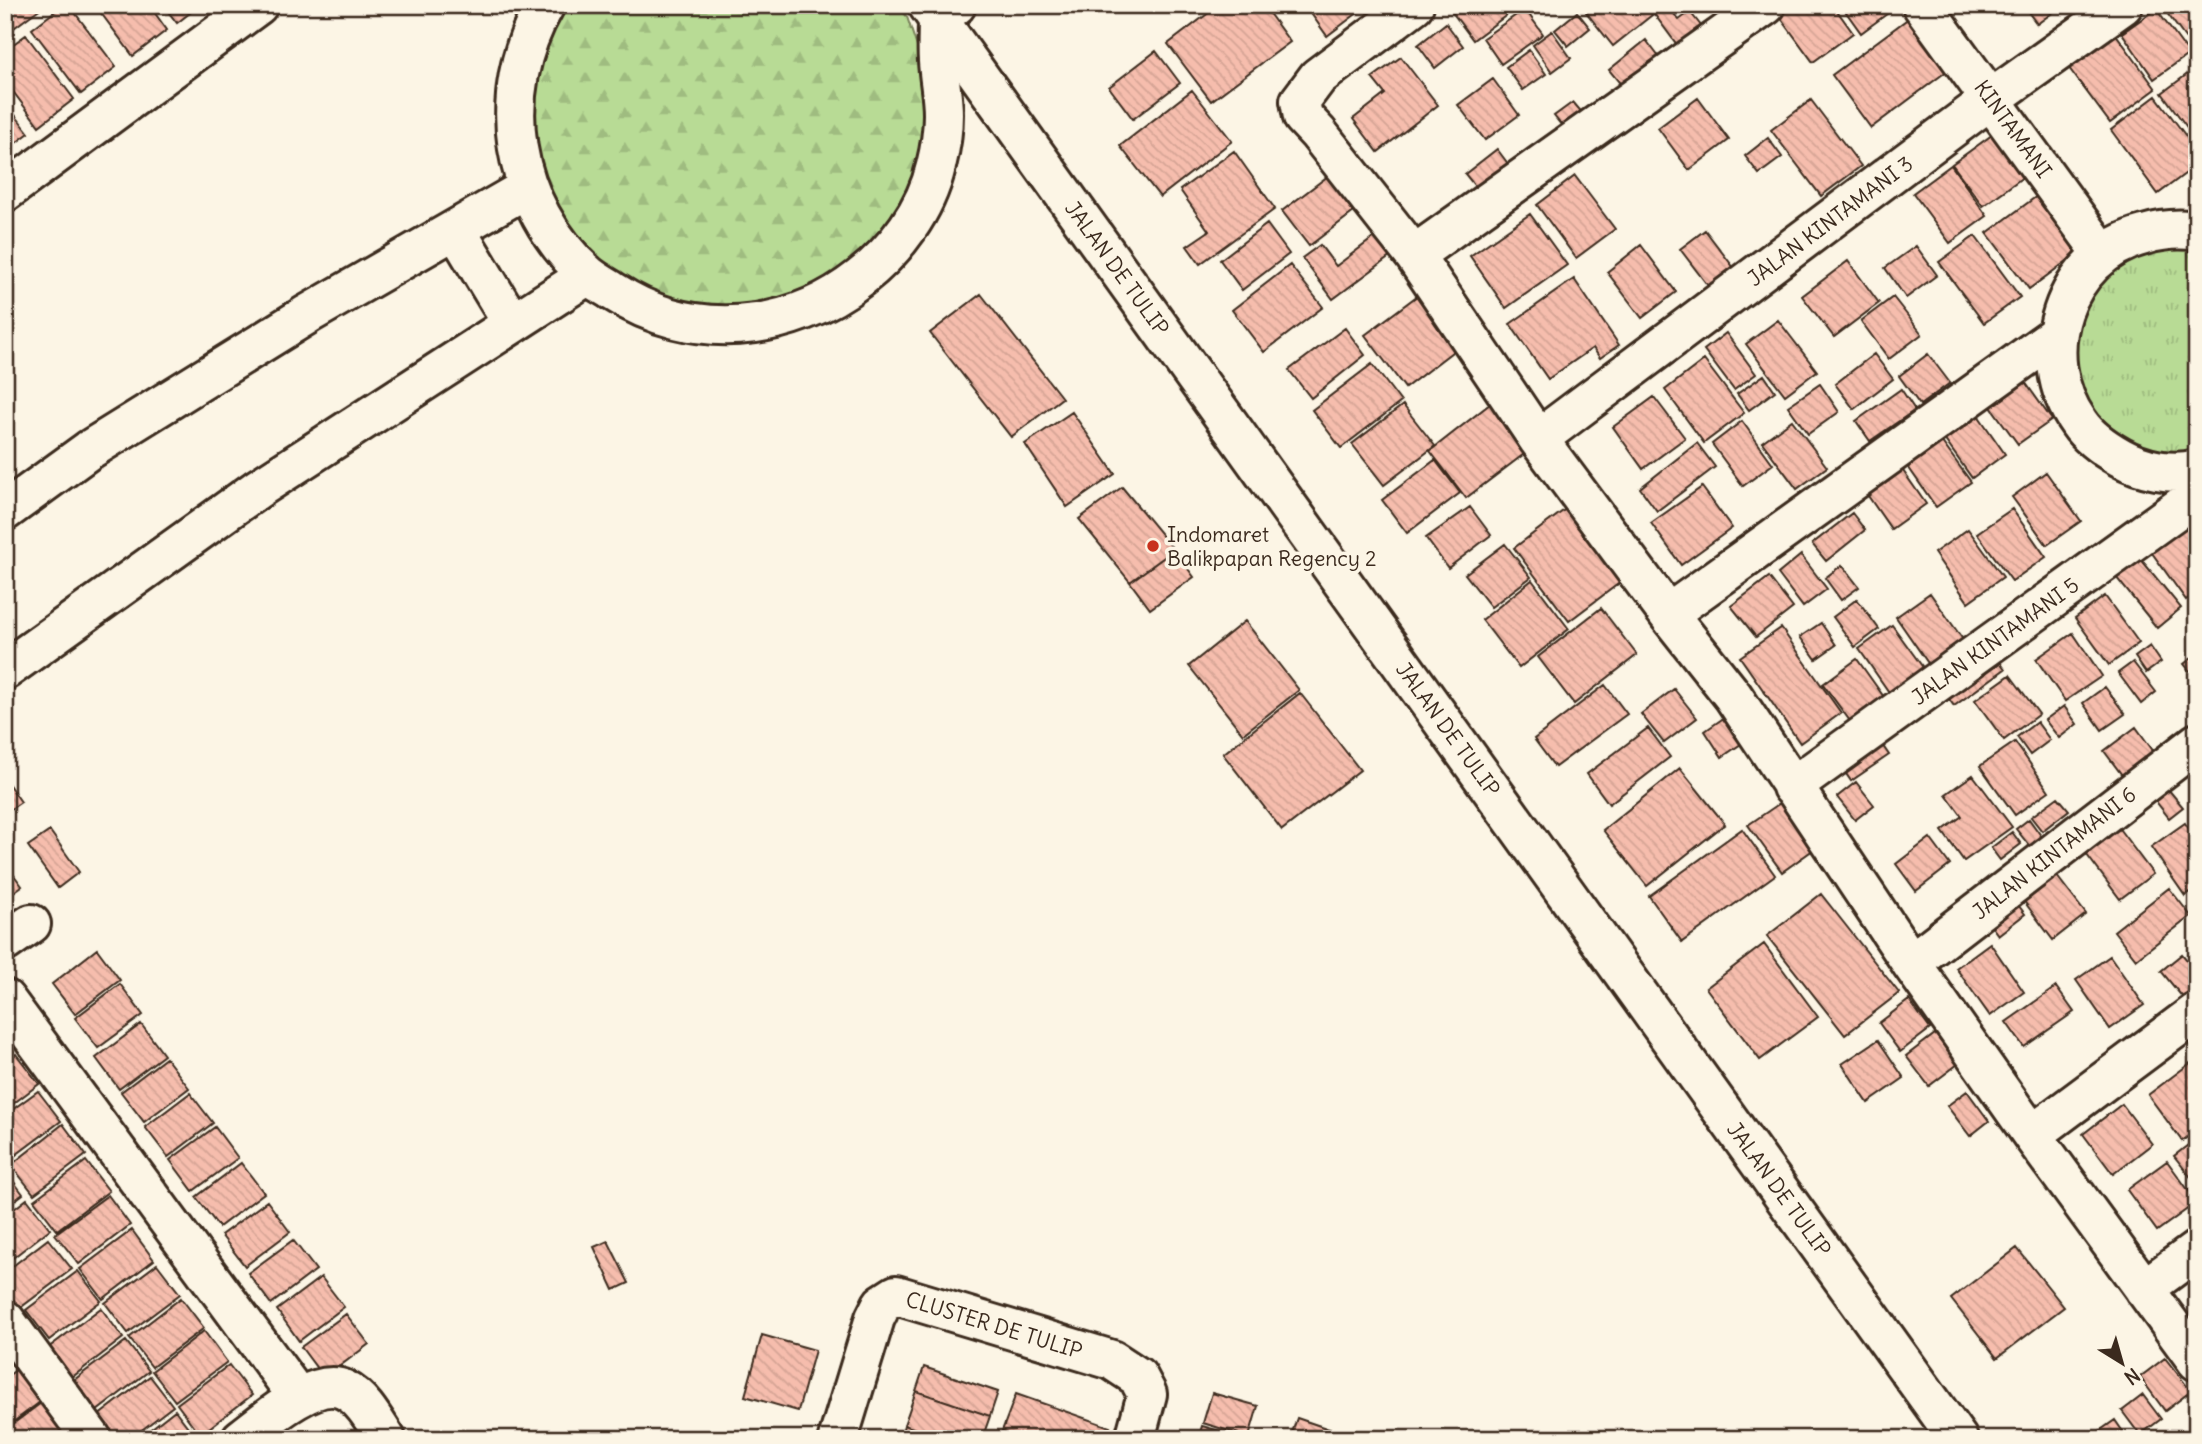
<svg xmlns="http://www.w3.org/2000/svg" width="2202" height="1444" font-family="Delius,sans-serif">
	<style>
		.grass { fill: url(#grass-tufts); stroke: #7a825a; stroke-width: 2 }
		.forest { fill: url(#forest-firs); stroke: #7a825a; stroke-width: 2 }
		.building { fill: url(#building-back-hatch); stroke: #3b2a1e; stroke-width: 2 }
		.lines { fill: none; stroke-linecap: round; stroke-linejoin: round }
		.street-casing { stroke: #3b2a1e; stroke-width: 44 }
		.secondary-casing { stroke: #3b2a1e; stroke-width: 44 }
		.street { stroke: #fcf5e5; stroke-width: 38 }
		.secondary { stroke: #fcf5e5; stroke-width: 38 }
		.poi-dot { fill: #c8321e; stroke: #fcf5e5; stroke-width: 2.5 }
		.labels { text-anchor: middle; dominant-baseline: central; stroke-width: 7; stroke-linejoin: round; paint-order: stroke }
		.street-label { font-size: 21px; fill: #3b2a1e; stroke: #fcf5e5 }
		.poi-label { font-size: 21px; fill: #3b2a1e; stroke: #fcf5e5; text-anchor: start }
	</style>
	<defs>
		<pattern id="grass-tufts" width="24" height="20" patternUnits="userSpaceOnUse" patternTransform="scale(1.75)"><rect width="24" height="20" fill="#b8db95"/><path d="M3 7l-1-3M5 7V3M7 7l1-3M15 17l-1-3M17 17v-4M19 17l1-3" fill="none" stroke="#9fbc80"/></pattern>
		<pattern id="forest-firs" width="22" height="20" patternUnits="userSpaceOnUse" patternTransform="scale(1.75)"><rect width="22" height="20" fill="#b8db95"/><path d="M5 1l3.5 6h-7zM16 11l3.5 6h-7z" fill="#9fbc80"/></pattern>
		<pattern id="building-back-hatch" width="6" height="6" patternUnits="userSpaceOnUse" patternTransform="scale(1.75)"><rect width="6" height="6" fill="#f6bdad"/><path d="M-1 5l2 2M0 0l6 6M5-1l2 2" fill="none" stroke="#d4a394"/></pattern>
	</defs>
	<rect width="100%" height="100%" fill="#fcf5e5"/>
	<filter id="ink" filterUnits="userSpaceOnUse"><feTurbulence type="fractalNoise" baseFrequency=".0143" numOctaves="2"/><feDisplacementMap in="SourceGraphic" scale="14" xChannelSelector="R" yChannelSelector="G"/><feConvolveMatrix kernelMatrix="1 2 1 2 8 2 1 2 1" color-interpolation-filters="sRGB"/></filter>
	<g filter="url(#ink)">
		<!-- grass -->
		<path class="grass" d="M2197,246V459L2165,460L2098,425L2078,393L2070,356L2075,318L2100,277L2139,251Z"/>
		<!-- forest -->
		<path class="forest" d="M561,5H898L907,17L928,80L927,146L905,208L863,260L778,306L683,307L597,265L541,187L528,92Z"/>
		<!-- building -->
		<path class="building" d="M5,5H41L42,7L7,33Z
			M63,5H69L116,67L81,94L32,29Z
			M95,5H149L167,30L133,56Z
			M163,5H200L177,23Z
			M1219,5H1263L1290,42L1211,101L1168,44Z
			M1305,5H1368L1327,36Z
			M1461,5H1501L1508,14L1473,40L1452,12Z
			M1595,5H1645L1652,15L1613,46L1586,12Z
			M1651,5H1667L1679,20L1690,12L1702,27L1678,46L1649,7Z
			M1782,5H1833L1853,33L1813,62L1775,10Z
			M1841,5H1894L1895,8L1861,33Z
			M2023,5H2063L2037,24Z
			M2161,5H2197V44L2192,47Z
			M1525,9L1543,34L1501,64L1483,38Z
			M2156,9L2189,54L2154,79L2122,33Z
			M1577,12L1590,28L1568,46L1555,30Z
			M1913,15L1951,68L1871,128L1832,75Z
			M1446,23L1463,46L1435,68L1418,45Z
			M2110,26L2156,89L2110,123L2063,60Z
			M1552,31L1571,58L1552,72L1533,45Z
			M26,35L74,99L39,126L5,81V50Z
			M1646,40L1659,57L1623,87L1609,70Z
			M1529,50L1546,74L1523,90L1506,67Z
			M1156,51L1180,83L1133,119L1109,87Z
			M1401,57L1438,105L1378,152L1353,119L1385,94L1372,78Z
			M2197,67V141L2162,93Z
			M1493,79L1519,115L1485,140L1458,105Z
			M1192,90L1232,141L1160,197L1120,146Z
			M2156,96L2197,151V165L2158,194L2111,130Z
			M1698,98L1729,140L1689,170L1658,128Z
			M1811,100L1861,166L1821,196L1771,130Z
			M5,102L29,133L5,151Z
			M1573,102L1585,116L1566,131L1554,116Z
			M1992,135L2023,177L1983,206L1952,164Z
			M1768,138L1782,157L1759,174L1745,156Z
			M1497,149L1509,165L1478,190L1465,174Z
			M1234,151L1275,209L1200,264L1187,246L1209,231L1180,190Z
			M1951,165L1987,216L1950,243L1913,193Z
			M1332,173L1359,208L1309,246L1282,211Z
			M1575,176L1615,229L1576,258L1537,205Z
			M2037,196L2079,252L2029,289L1987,233Z
			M1530,214L1567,265L1506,308L1470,256Z
			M1267,224L1289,254L1242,290L1220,260Z
			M1705,230L1734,268L1709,287L1680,249Z
			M1376,236L1391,256L1333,299L1302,258L1320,245L1336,266Z
			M1975,236L2020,297L1984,323L1939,262Z
			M1641,245L1676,292L1642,318L1607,272Z
			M1916,246L1937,275L1906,298L1885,268Z
			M1848,261L1879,303L1834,337L1802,296Z
			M1290,265L1323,307L1264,352L1232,310Z
			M1574,279L1619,345L1600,358L1593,348L1548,379L1510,324Z
			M1425,290L1465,342L1405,388L1365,335Z
			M981,294L1062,398L1011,437L930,333Z
			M1893,297L1922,334L1889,359L1861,321Z
			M1778,320L1817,371L1785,395L1746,344Z
			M1345,328L1365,355L1311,398L1289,370Z
			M1726,333L1756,374L1734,390L1704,350Z
			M1874,354L1893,379L1854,409L1835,384Z
			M1928,354L1950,383L1920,405L1899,376Z
			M1704,360L1744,413L1704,443L1665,390Z
			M1372,364L1401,402L1341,448L1312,410Z
			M2018,372L2052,420L2018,444L1983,396Z
			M1764,375L1775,391L1749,410L1737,394Z
			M1820,384L1839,412L1808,434L1788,406Z
			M1901,389L1915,410L1870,441L1856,421Z
			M1654,397L1685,438L1643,469L1613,427Z
			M1495,400L1532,448L1466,498L1430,451Z
			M1403,405L1435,446L1384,485L1352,444Z
			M1971,405L2005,454L1972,478L1937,429Z
			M1072,412L1115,474L1067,507L1025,444Z
			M1792,420L1827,467L1797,489L1762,442Z
			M1742,421L1773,464L1743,486L1712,444Z
			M1936,434L1971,482L1936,507L1902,458Z
			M1697,443L1715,467L1657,511L1640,488Z
			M1892,455L1926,504L1891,529L1857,480Z
			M1435,460L1460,493L1407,533L1382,500Z
			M2046,472L2081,521L2047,545L2012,497Z
			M1122,487L1174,550L1130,582L1079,519Z
			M1702,487L1732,528L1681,565L1651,523Z
			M1470,507L1491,535L1448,568L1426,538Z
			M1567,508L1622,581L1569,621L1514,548Z
			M2012,509L2046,557L2012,581L1977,533Z
			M1852,513L1865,530L1826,561L1812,544Z
			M2182,521L2197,541V592L2186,600L2147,546Z
			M1968,529L2003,577L1968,602L1934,553Z
			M1505,544L1531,577L1491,607L1465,574Z
			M1174,550L1194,577L1150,609L1130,582Z
			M1801,555L1827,589L1803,607L1778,574Z
			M2140,558L2181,608L2157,628L2116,577Z
			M1842,565L1859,587L1841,600L1825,578Z
			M1769,577L1793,608L1756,637L1731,606Z
			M1532,580L1569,629L1519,668L1482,620Z
			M1930,593L1964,641L1930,666L1896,617Z
			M2105,596L2139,643L2109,665L2075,618Z
			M1857,599L1879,629L1855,647L1833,617Z
			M1601,608L1637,655L1574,704L1538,657Z
			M1245,621L1299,690L1243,734L1189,666Z
			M1821,623L1836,645L1816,659L1800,637Z
			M1892,625L1927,673L1893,698L1859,649Z
			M1781,628L1841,713L1800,743L1740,657Z
			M2073,633L2102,676L2065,701L2036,659Z
			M2150,646L2161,662L2146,673L2135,657Z
			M2197,654V680L2184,664Z
			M1995,655L2005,669L1954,706L1944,692Z
			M1857,659L1891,707L1858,732L1823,684Z
			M2133,662L2156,692L2141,704L2118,673Z
			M2010,675L2039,714L2004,740L1975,700Z
			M1605,685L1627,714L1555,767L1534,739Z
			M2105,687L2125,714L2102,730L2083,703Z
			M1674,689L1697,718L1664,743L1641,714Z
			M1300,693L1360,770L1282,830L1223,754Z
			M2064,706L2077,724L2059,738L2045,720Z
			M1735,710L1754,735L1722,757L1705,731Z
			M2037,722L2050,740L2030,755L2017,737Z
			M2136,727L2154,752L2122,775L2104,751Z
			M1648,728L1670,757L1609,804L1587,774Z
			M1876,736L1889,755L1851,781L1838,762Z
			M2015,742L2049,791L2015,815L1980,766Z
			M1680,768L1725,824L1647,886L1603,830Z
			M1973,775L2012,827L1964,861L1942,831L1962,816L1946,794Z
			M5,779L21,802L5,813Z
			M1856,782L1874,805L1855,820L1837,797Z
			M2163,783L2183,807L2169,818L2150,794Z
			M2058,797L2069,810L2042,831L2031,817Z
			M1783,801L1817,847L1782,872L1748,825Z
			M2029,819L2044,840L2032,849L2016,829Z
			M2185,823L2197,840V887L2185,896L2151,847Z
			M2117,826L2153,874L2120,899L2084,851Z
			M1742,829L1775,875L1682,942L1649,896Z
			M50,831L79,872L58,888L28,846Z
			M2012,832L2021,844L2000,860L1991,848Z
			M1930,838L1950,865L1916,891L1896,864Z
			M5,863L22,886L5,898Z
			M2050,867L2086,914L2053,940L2017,892Z
			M2169,888L2191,916L2136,959L2114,931Z
			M2009,893L2025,914L1998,935L1982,913Z
			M1821,894L1899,993L1845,1035L1767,936Z
			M1990,943L2024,992L1990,1016L1956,968Z
			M1764,944L1818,1017L1760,1060L1706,988Z
			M97,949L120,980L75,1014L52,984Z
			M2182,954L2197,972V988L2184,999L2161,971Z
			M2110,956L2144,1005L2110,1029L2076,980Z
			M120,984L143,1015L98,1048L75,1018Z
			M2056,987L2074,1012L2024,1047L2006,1022Z
			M1909,1000L1930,1029L1900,1052L1879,1023Z
			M141,1024L164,1055L119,1089L96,1058Z
			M1935,1034L1958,1064L1929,1086L1906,1056Z
			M1878,1040L1904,1078L1868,1103L1842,1064Z
			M16,1054L39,1084L5,1110V1062Z
			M166,1058L189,1088L144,1122L121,1092Z
			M2197,1058V1130L2182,1141L2148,1095Z
			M38,1091L61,1121L9,1160L5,1155V1115Z
			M1967,1091L1989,1121L1970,1136L1947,1106Z
			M190,1093L213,1123L168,1157L145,1127Z
			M2122,1104L2152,1144L2113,1174L2083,1134Z
			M63,1124L86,1155L34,1194L11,1165Z
			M215,1127L238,1158L193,1191L170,1160Z
			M2197,1138V1185L2174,1156Z
			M86,1161L109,1191L57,1230L34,1200Z
			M2167,1161L2197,1202L2157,1231L2127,1190Z
			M241,1163L264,1193L219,1227L196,1197Z
			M5,1170L23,1194L5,1208Z
			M108,1195L130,1225L79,1264L55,1234Z
			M27,1199L50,1229L5,1264V1216Z
			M267,1201L290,1232L245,1266L221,1235Z
			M132,1230L154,1260L103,1299L80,1269Z
			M48,1239L72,1269L20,1308L5,1289V1272Z
			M293,1240L316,1270L271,1304L248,1273Z
			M608,1241L629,1283L614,1290L594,1247Z
			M2017,1248L2064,1307L1997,1358L1951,1299Z
			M157,1264L180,1294L128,1333L105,1303Z
			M78,1271L101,1301L49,1340L26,1310Z
			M321,1277L344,1307L299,1341L277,1310Z
			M181,1298L204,1328L152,1367L129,1338Z
			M101,1308L123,1338L71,1378L48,1348Z
			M346,1314L369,1344L324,1378L301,1347Z
			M204,1331L227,1362L175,1401L152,1371Z
			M762,1335L815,1350L798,1411L745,1396Z
			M126,1341L149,1371L97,1411L74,1380Z
			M2165,1358L2191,1391L2165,1411L2140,1377Z
			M229,1365L252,1395L200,1435L177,1404Z
			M924,1367L998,1392L990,1416L916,1391Z
			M16,1370L40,1402L5,1428V1378Z
			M150,1376L173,1406L130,1439H116L98,1416Z
			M916,1391L990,1416L982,1439H945L904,1425Z
			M1212,1393L1258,1406L1249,1437L1203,1423Z
			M1016,1394L1110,1427L1105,1439H1023L1002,1431Z
			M2143,1395L2161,1419L2140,1435L2122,1411Z
			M41,1403L65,1435L61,1439H5V1430Z
			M175,1410L197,1439H138Z
			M1297,1418L1326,1428L1323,1439H1290Z
			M2115,1420L2128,1439H2088Z
			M904,1425L945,1439H900Z
			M1202,1426L1248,1439H1198Z
			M1326,1428L1361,1439H1323Z"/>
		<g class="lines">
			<defs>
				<path id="street" d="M545,5C493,94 510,205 588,275C595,281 605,286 614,292C691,342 789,334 860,278C895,251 926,210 936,166C940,150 943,130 943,114C943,96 939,79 938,61C937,47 938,33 938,19
					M1414,5L1318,77L1300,101L1303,117L1318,133L1414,255L1538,439L1668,614L1733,696L1911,963L2032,1135L2197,1361
					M1922,5L2103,254
					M938,19L1958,1439
					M5,192L258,5
					M456,230L512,323
					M2197,231C2179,228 2161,230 2144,235C2063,256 2031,356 2079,423C2089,438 2104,448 2120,457C2141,469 2172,476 2197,469
					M1414,255L1766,5
					M1538,439L1991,99L2123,5
					M5,511L89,450L308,314L527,188
					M1668,614L2056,335
					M5,670L259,488L588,275
					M1792,787L2197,495
					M5,942L31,924
					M1911,963L2197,743
					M5,999L298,1397
					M2032,1135L2197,1012
					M2144,1289L2197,1250
					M5,1320L92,1439
					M241,1439C264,1422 315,1375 345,1390C363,1399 375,1422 386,1439
					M838,1439L875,1318L882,1304L896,1295L1112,1360L1138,1377L1147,1394L1135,1439"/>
				<path id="secondary" d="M928,5L938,19L956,5"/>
			</defs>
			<!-- street casing -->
			<use href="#street" class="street-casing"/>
			<!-- secondary casing -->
			<use href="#secondary" class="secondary-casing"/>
			<!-- street -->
			<use href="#street" class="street"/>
			<!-- secondary -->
			<use href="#secondary" class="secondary"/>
		</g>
	</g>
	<!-- markers -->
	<circle class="poi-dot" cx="1153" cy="546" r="7"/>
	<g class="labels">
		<!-- street labels -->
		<g class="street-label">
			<text transform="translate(2013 129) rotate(54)">KINTAMANI</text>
			<text transform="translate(1830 221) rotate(-37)">JALAN KINTAMANI 3</text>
			<text transform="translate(1117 268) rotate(54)">JALAN DE TULIP</text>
			<text transform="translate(1995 641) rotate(-36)">JALAN KINTAMANI 5</text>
			<text transform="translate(1448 729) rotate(54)">JALAN DE TULIP</text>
			<text transform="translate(2054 853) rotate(-38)">JALAN KINTAMANI 6</text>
			<text transform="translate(1779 1189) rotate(54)">JALAN DE TULIP</text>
			<text transform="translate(994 1325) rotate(17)">CLUSTER DE TULIP</text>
		</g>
		<!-- poi labels -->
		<g class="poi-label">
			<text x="1167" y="534">Indomaret<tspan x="1167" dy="24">Balikpapan Regency 2</tspan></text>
		</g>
	</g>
	<!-- margin -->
	<rect width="2202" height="1444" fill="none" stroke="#fcf5e5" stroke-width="28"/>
	<rect x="14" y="14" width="2174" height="1416" fill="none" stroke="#3b2a1e" stroke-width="2.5" filter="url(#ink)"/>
	<!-- north arrow -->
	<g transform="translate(2122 1363) rotate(143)" stroke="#fcf5e5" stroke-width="5" paint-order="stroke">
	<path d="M0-5L12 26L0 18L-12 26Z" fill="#3b2a1e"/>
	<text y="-10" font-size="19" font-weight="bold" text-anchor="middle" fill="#3b2a1e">N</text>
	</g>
</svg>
